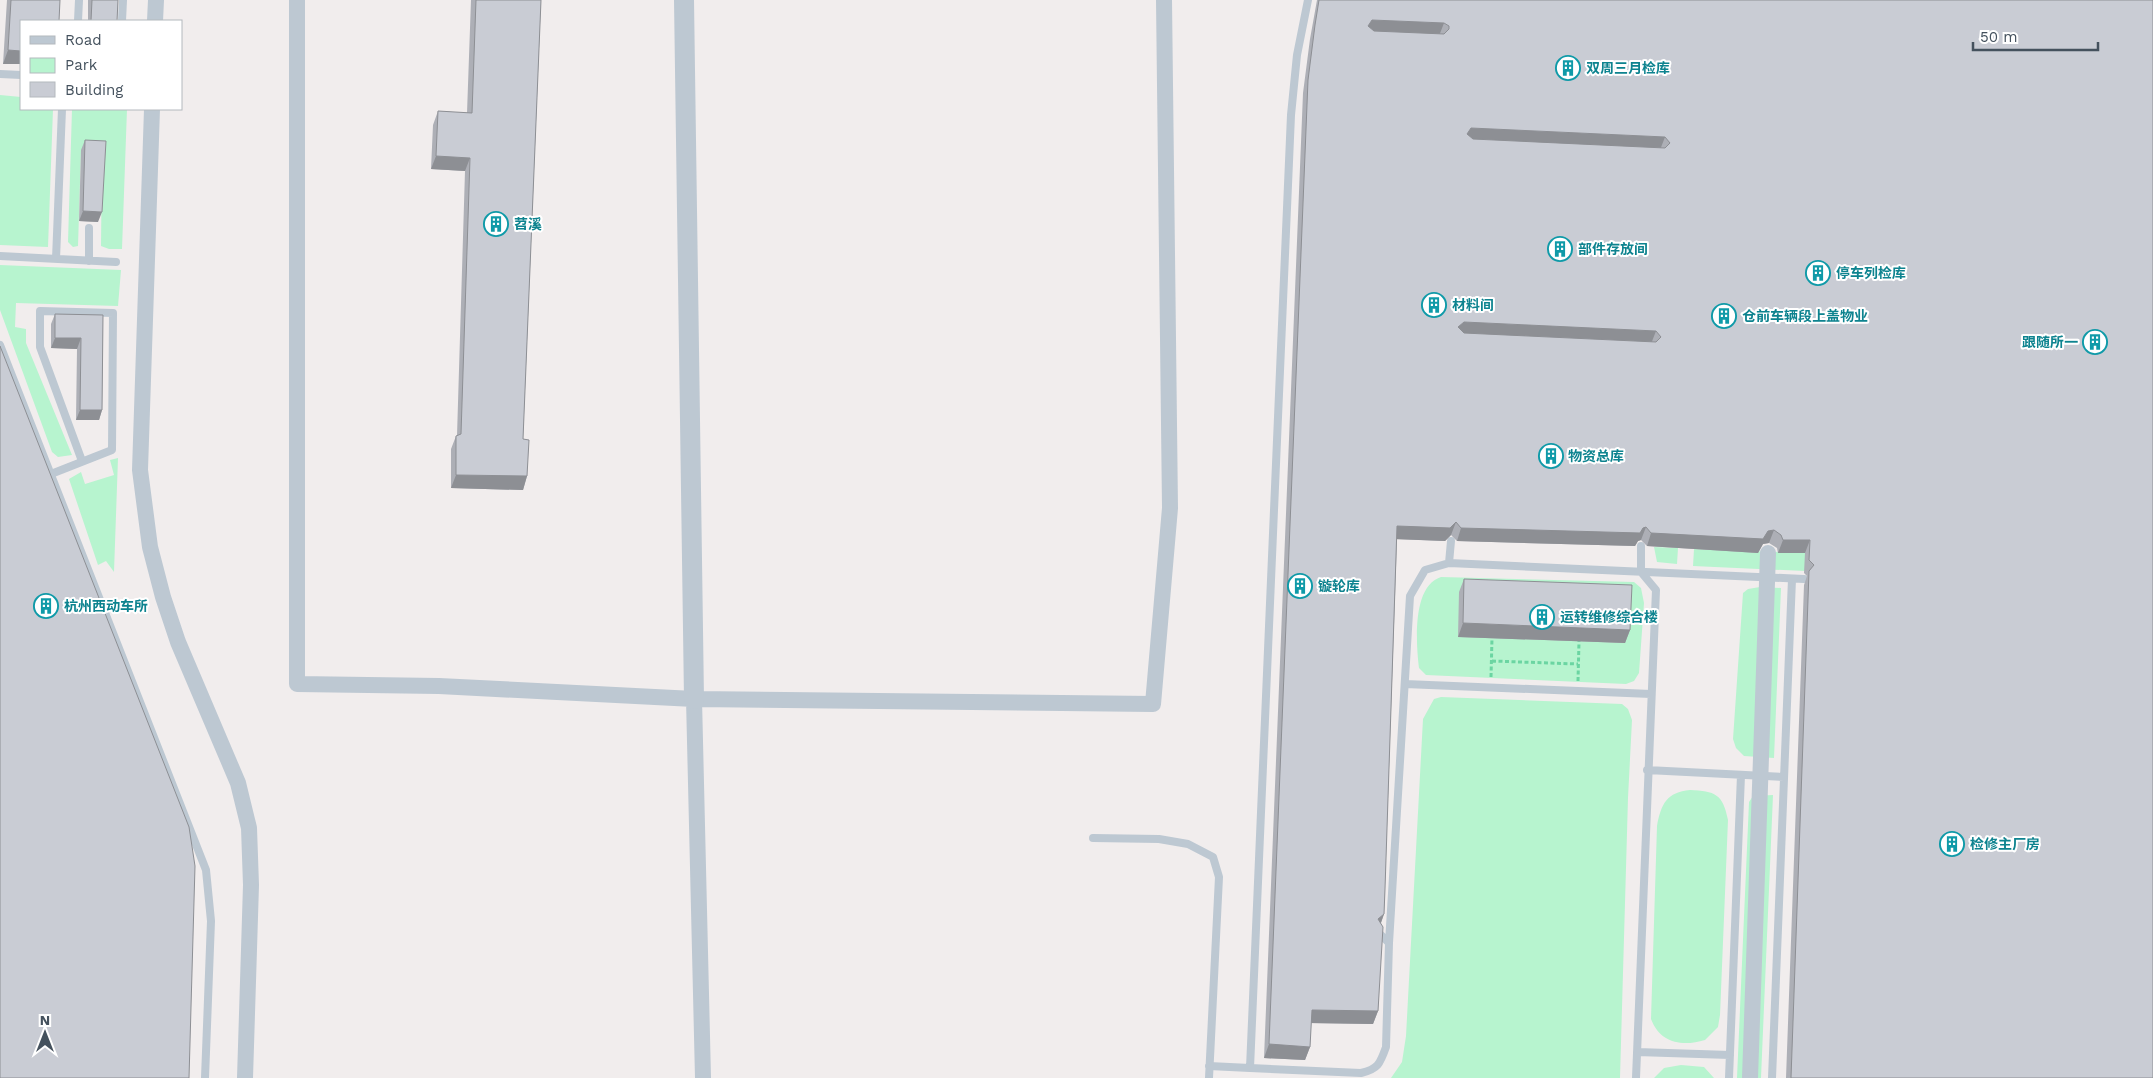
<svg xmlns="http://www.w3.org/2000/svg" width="2153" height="1078" font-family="'Work Sans','Noto Sans SC',sans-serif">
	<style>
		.green { fill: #b7f4cf }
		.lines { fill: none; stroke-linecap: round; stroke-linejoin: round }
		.path { stroke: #6bd5a2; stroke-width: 3; stroke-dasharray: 4 2.5; stroke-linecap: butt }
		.service { stroke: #bdc8d2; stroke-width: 8 }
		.minor { stroke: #bdc8d2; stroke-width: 16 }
		.tertiary { stroke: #bdc8d2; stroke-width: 20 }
		.minor-bridge { stroke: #bdc8d2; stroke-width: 16 }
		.wall { fill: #adafb6 }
		.shaded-wall { fill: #8d8f94 }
		.building { fill: #c9ccd4; stroke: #8d8f94; fill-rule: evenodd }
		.labels { text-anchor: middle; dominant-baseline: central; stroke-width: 4; stroke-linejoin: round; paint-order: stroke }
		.culture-label { font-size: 14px; font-weight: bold; fill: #0d838f; stroke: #fff; text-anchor: start }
	</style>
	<rect width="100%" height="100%" fill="#f1eded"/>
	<!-- green -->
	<path class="green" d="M0,95L21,97V109H53L48,247L0,245Z
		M72,109H127L122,249H109L101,246L102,152L81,151L78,246L73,247L68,242Z
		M0,265L121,270L118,306L16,303L15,327L26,329V343L72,455L58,457L52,452L0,310Z
		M118,458L114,572L106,561L98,565L69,479L81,472L85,484L114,475L110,460Z
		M1654,547L1678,548L1677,564L1657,562Z
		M1694,549L1805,553V571L1693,566Z
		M1441,577L1634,582L1641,588L1644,603L1639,673L1634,681L1626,684L1426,675L1419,668C1416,643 1412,586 1441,577Z
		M1760,587L1781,588L1774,758L1744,756L1736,748L1733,739L1743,593L1748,589Z
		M1441,697L1622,704L1628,709L1632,720L1628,798L1620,1078H1391L1402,1062L1406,1036L1423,719L1434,699Z
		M1690,790C1715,791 1723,794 1728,820L1720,1015L1718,1027L1705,1040C1682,1047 1660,1043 1651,1019L1657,826C1661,804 1667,792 1690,790Z
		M1773,795L1761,1078H1737L1749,802L1753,796Z
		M1681,1065L1704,1067L1714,1078H1654L1664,1068Z"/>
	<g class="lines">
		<!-- path -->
		<path class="path" d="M1492,661L1578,664
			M1491,677L1492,638
			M1578,681L1579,641"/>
		<!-- service -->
		<path class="service" d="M1308,0L1297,55L1291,115L1250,1068L1361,1073C1378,1069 1380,1064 1386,1047L1389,943L1379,933
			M78,21L79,0
			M122,21L123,0
			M0,74L21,75
			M89,228V261
			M0,256L116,262
			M56,259L62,109
			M0,345L206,870L211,921L205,1078
			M51,474L112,450L113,313L40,311V347L82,461
			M1451,541L1449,563L1804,579
			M1405,684L1651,694
			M1647,770L1784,777
			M1093,838L1159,839L1188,844L1213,857L1219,877L1209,1078
			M1389,943L1410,596L1425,570L1449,563
			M1637,1052L1730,1055
			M1209,1066L1250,1068
			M1636,1078L1656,590L1641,572V546
			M1729,1078L1741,775
			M1772,1078L1792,579"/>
		<!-- minor -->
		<path class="minor" d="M297,0V684L439,686L694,699L1153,704L1170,508L1164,0
			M155,21L156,0
			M152,109L140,470L150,547L163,597L178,642L238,783L249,828L251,885L245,1078
			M694,699L703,1078"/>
		<!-- tertiary -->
		<path class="tertiary" d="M684,0L694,699"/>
		<!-- minor-bridge -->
		<path class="minor-bridge" d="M1750,1078L1768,553"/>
	</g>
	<!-- wall -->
	<path class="wall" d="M7,0H60L21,21V64H3Z
		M88,0H118L117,21H88Z
		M471,0H541L523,439L527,476L523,490L451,488V449L456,436H457L465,171L431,169L433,125L438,111L467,113Z
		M1317,0H2153V1078H1786L1804,585L1807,576L1804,573L1805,553H1778L1777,548L1769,543L1763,544L1758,553L1647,546L1641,540L1638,541L1635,546L1457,541L1451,535L1445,541L1397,539L1384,914L1381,923L1378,1011L1373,1024L1311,1023L1310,1047L1305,1060L1264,1058L1303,93L1310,39Z
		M85,140L98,222L79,221L81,150Z
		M55,314L103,315L102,410L99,420H76L77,349L51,348V324Z
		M1464,579L1630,630L1625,643L1458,637L1459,592Z"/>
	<!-- shaded-wall -->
	<path class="shaded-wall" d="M1372,20L1444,23L1439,36L1367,34L1368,26Z
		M8,50L21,51V64H3Z
		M1471,128L1665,137L1660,150L1466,142L1467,134Z
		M436,156L470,158L465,171L431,169Z
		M83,211L102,212L98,222L79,221Z
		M1464,322L1656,331L1651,344L1459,335L1458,327Z
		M55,338H81L77,349L51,348Z
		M80,410H102L99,420H76Z
		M456,475L527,476L523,490L451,488Z
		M1456,522L1451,535L1445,541L1392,539L1397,526Z
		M1646,527L1641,540L1638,541L1635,546L1457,541L1461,528Z
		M1774,530L1769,543L1763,544L1758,553L1647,546L1651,533L1768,531Z
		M1783,540H1810L1805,553H1778Z
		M1463,623L1630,630L1625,643L1458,637Z
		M1384,914L1379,928L1378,919Z
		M1312,1010L1378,1011L1373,1024L1307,1023Z
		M1269,1044L1310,1047L1305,1060L1264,1058Z"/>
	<!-- building -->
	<path class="building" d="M11,0H60L59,21H21V51L8,50Z
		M92,0H118L117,21H91Z
		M476,0H541L523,439L529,440L527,476L456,475V436L461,434L470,158L436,156L438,111L472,113Z
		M1319,0H2153V1078H1791L1809,571L1814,565L1809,560L1810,540H1783L1781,535L1774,530L1768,531L1763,539L1651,533L1646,527L1643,528L1640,533L1461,528L1456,522L1450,528L1397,526L1385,889L1384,914L1378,919L1383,927L1378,1011L1312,1010L1310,1047L1269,1044L1308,80L1315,25ZM1372,20L1444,23L1449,26V29L1444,34L1374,31L1368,26ZM1471,128L1665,137L1670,143L1665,148L1473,139L1467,134ZM1464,322L1656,331L1661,337L1656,342L1464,333L1458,327Z
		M85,140L106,141L102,212L83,211Z
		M55,314L103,315L102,410H80L81,338H55Z
		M0,346L189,827L195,866L189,1078H0Z
		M1464,579L1632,585L1630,630L1463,623Z"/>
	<!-- icons -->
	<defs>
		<symbol id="building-ring" viewBox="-11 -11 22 22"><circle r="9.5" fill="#fff" stroke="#0f9aa8" stroke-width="1.5"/><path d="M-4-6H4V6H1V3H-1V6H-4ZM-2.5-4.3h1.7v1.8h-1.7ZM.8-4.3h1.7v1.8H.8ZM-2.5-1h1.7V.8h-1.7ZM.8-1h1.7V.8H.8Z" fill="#0f9aa8"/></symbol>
	</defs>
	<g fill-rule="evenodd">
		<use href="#building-ring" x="1554" y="54" width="28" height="28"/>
		<use href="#building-ring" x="482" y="210" width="28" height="28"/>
		<use href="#building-ring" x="1546" y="235" width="28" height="28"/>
		<use href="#building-ring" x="1804" y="259" width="28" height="28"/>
		<use href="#building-ring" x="1420" y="291" width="28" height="28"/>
		<use href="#building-ring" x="1710" y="302" width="28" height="28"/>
		<use href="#building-ring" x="2081" y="328" width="28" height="28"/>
		<use href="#building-ring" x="1537" y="442" width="28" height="28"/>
		<use href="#building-ring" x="1286" y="572" width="28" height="28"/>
		<use href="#building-ring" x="32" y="592" width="28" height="28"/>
		<use href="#building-ring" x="1528" y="603" width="28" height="28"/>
		<use href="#building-ring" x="1938" y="830" width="28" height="28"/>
	</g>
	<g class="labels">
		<!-- culture labels -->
		<g class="culture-label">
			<text x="1586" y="68">双周三月检库</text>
			<text x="514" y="224">苕溪</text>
			<text x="1578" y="249">部件存放间</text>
			<text x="1836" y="273">停车列检库</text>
			<text x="1452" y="305">材料间</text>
			<text x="1742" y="316">仓前车辆段上盖物业</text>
			<text x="2078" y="342" text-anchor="end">跟随所一</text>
			<text x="1568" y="456">物资总库</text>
			<text x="1318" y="586">镟轮库</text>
			<text x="64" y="606">杭州西动车所</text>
			<text x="1560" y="617">运转维修综合楼</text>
			<text x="1970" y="844">检修主厂房</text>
		</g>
	</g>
	<!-- legend -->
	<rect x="20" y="20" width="162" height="90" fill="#ffffff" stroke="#b4b9be"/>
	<rect x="30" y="36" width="25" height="8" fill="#bdc8d2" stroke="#b4b9be"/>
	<text x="65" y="45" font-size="15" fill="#44515d">Road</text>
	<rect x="30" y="58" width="25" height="15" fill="#b7f4cf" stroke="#b4b9be"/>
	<text x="65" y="70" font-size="15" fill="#44515d">Park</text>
	<rect x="30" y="82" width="25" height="15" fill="#c9ccd4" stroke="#b4b9be"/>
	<text x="65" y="95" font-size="15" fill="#44515d">Building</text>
	<!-- north arrow -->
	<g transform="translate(45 1033)" stroke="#ffffff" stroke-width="4" paint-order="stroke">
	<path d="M0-4L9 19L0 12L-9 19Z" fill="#44515d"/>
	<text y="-8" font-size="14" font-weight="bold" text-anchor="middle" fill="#44515d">N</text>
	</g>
	<!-- scale -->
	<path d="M1973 42v8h125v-8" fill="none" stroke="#44515d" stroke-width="2.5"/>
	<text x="1980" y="42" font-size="15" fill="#44515d" stroke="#ffffff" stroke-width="4" paint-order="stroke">50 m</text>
</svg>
